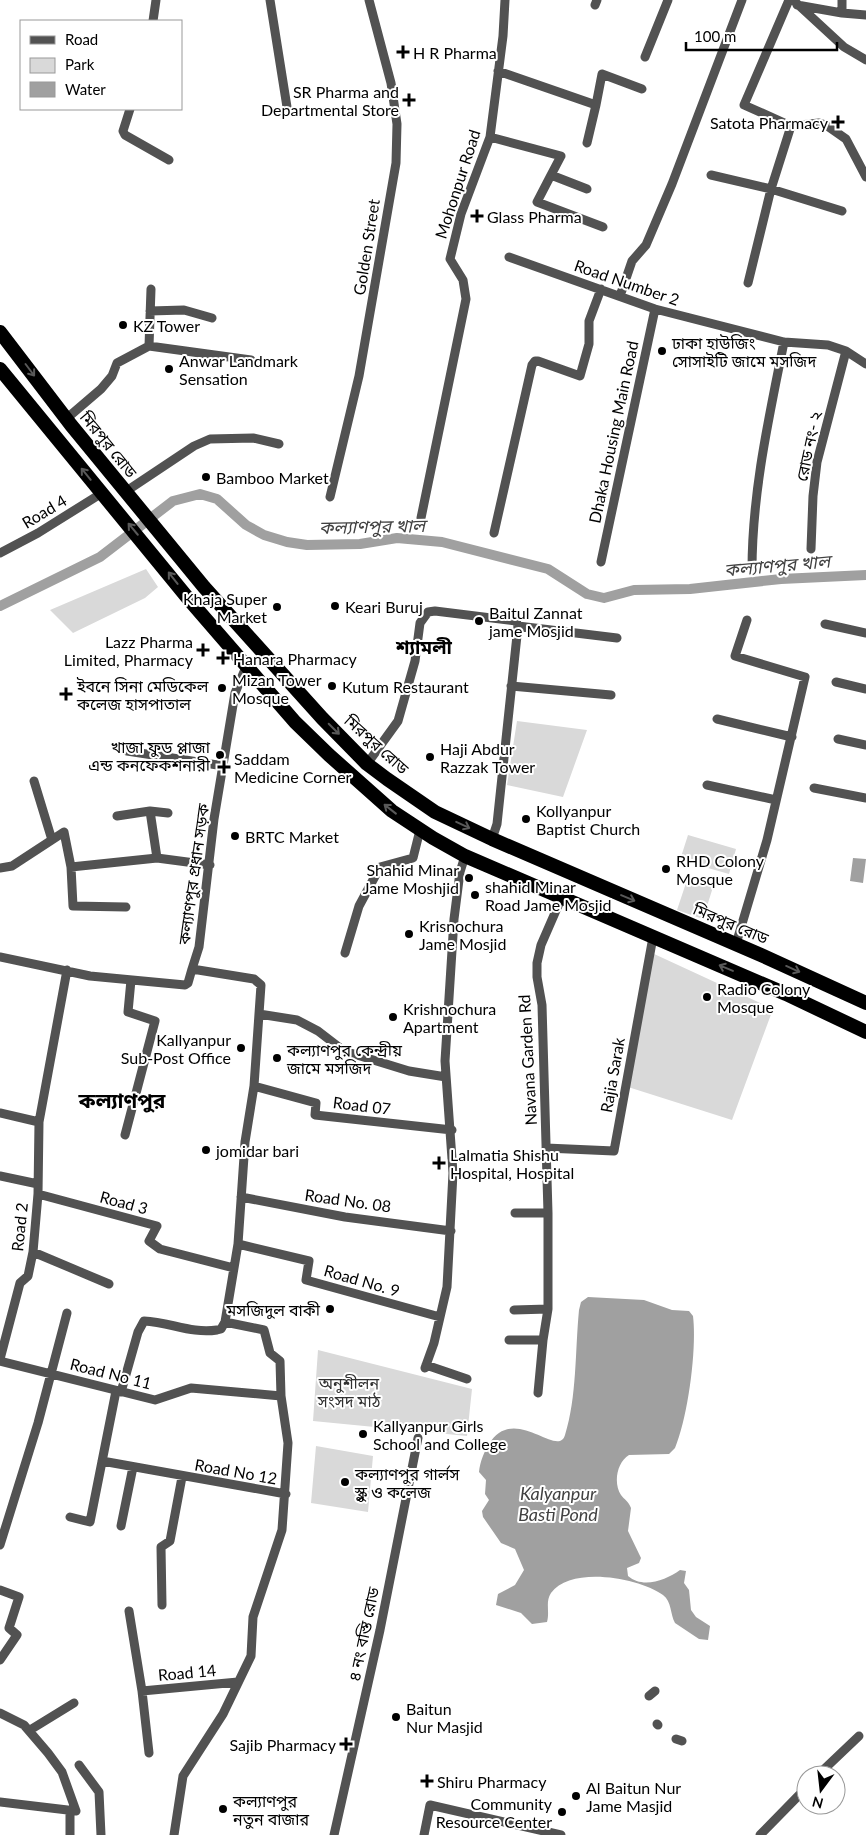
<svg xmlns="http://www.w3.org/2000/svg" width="866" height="1835" font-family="Lato,'Noto Sans Bengali',sans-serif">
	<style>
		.green { fill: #d9d9d9 }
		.water { fill: #a0a0a0 }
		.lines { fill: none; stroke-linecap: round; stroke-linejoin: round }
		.canal { stroke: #a0a0a0; stroke-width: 10 }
		.minor { stroke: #525252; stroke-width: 9 }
		.trunk { stroke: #000; stroke-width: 14 }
		.oneway { stroke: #595959 }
		.poi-dot { fill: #000; stroke: #fff; stroke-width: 2 }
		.labels { text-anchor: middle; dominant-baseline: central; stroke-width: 4; stroke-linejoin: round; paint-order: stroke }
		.poi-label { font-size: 16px; fill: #000; stroke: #fff; text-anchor: start }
		.street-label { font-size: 16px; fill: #000; stroke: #fff }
		.park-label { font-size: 16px; fill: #303030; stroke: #fff }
		.water-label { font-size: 18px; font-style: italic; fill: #414141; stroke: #fff }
		.quarter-label { font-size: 19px; font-weight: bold; fill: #000; stroke: #fff }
		.district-label { font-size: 21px; font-weight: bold; fill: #000; stroke: #fff }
	</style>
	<rect width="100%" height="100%" fill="#fff"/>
	<!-- green -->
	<path class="green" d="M146,569L158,587L145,598L73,633L50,610Z
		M517,721L587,730L563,797L507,785Z
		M688,835L736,849L729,874L680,860Z
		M687,880L713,887L703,919L677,910Z
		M652,953L773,1009L732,1120L628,1087Z
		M318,1350L472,1389L467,1436L313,1421Z
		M316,1446L373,1456L368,1512L311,1503Z"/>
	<!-- water -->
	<path class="water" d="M853,858L866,859L863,883L850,881Z
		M588,1297L644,1300L672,1310L689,1311L693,1316C697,1349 688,1417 675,1448L669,1454L629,1455C617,1462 613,1483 621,1495C624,1499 629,1502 631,1508L628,1531L641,1558L639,1563L627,1568L628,1576C643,1589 666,1580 680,1570L686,1571L684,1583L689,1590L691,1610L696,1617L710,1626L708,1640L699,1639L675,1623C670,1614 672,1602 663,1595C640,1578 571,1565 551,1593C545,1602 550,1611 547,1622L532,1624L521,1613L496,1605L498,1594L515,1585L524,1570L515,1549L501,1543L483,1517L482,1511L489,1500L485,1494L486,1480L479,1472C480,1462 484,1452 489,1444C514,1403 558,1459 565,1435C577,1397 575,1351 579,1310L581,1302Z"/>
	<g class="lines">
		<!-- canal -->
		<path class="canal" d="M0,606L100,557L173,501L200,494L217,499L246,525L264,535L287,542L307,545L360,544L397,538L442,542L548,569L587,594L604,598L634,590L690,589L781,579L866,575"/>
		<!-- minor -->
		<path class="minor" d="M270,0L287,107
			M789,0L744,105L791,126L819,123L826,125L846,139L866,177
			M793,0L844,47L866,60
			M595,5L597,0
			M797,5L842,13L866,15
			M842,13V0
			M153,21L156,0
			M645,57L668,0
			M498,71L596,105L587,143
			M596,105L602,74L642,89
			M130,109L123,131L125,135L169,160
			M490,137L561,156L551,175L587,189
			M551,175L537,202L603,227
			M711,175L771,189L842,211
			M509,257L655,309L784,342L828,345L846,351L866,364
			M748,283L771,189L791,126
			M620,296L632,261L646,245L672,184L742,0
			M150,311L184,310L212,318
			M149,346L251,360
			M149,346L151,289
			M66,419L101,389L112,376L117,363L149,346
			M125,492L194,446L210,439L253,438L279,444
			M330,497L359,376L396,163L397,124L391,83L369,0
			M421,518L466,299L463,280L450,259L461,214L490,137L503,36L505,0
			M494,533L532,365L535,361H538L580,376L589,344V321L601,289
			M811,549L813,496L817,462L846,351
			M0,553L38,533L102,493
			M601,562L655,309
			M752,570C752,493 769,417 784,342
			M825,624L866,633
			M518,626L617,638
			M836,682L866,689
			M511,686L611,695
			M717,719L792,737
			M838,739L866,745
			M127,751L224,766
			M367,764L398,721L415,661L420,623L428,612L435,611L516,621L518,626L497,824L492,839
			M34,781L52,840
			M707,785L776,800
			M814,788L866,798
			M150,811L157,858
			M117,816L150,811L168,813
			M71,867L73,906L126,907
			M0,868L12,866L64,832L71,867L157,858L210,865
			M736,944L767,840L805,677L735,656L747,620
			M345,953L359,906L380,867L413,858L420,830
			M0,957L90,976L185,985L188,983L192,969
			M259,1014L297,1020L318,1031L344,1051L409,1071L446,1077
			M254,1086L316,1103L315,1115L452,1130
			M0,1113L39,1122
			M125,1135L155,1021L128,1012L131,980
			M546,1148L614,1151L653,937
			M0,1176L38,1184
			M38,1194L157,1226L149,1241L160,1249L234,1268
			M241,1197L345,1217L451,1231
			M515,1213H548
			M238,1244L309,1261L306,1280L440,1317
			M33,1252L109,1284
			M514,1310L548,1309
			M509,1340H543L548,1309V1213L542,1005L537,977V963L541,945L561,899
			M0,1359L20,1283L28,1276L33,1252L38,1194L39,1122L67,970
			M0,1361L155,1400L191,1388L281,1396
			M426,1365L467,1379
			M425,1368L434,1343L447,1287L453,1173L445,1061L454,919L460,872L465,856
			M121,1392L138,1332L144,1321C170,1322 191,1334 217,1330L221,1329L225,1322L238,1244L245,1142L254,1086L261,985L254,979L192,969L199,947L214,819L235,693L246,667
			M538,1393L543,1340
			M102,1461L286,1494
			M70,1517L90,1522L116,1391
			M121,1526L133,1467
			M0,1545L38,1423L67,1313
			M0,1590L19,1597L9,1628L17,1635L0,1660
			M162,1605L161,1547L170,1541L182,1477
			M129,1611L142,1691
			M649,1696L655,1691
			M0,1713L24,1725L48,1753L62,1772L76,1811L0,1802
			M657,1724L658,1725
			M30,1730L74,1703
			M676,1739L682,1741
			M149,1753L142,1691L238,1682
			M79,1765L99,1792L101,1835
			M818,1775L859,1736
			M70,1835V1812
			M174,1835L183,1776L223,1714L251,1656L253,1617L282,1530L288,1443L281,1396L280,1361L270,1353L264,1330L225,1322
			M334,1835L380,1630L418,1438
			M424,1835L430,1805L561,1835
			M760,1835L806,1788"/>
		<!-- trunk -->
		<path class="trunk" d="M0,332L71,425L204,587L322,718L367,764L387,779L435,812L492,839L761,955L866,1003
			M0,369L191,602L295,722L329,755L392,811L433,838L465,856L786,994L866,1032"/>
	</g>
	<!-- one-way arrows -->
	<defs><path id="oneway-shaft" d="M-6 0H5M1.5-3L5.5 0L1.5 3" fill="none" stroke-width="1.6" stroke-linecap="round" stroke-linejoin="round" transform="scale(1.25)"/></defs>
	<g class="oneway">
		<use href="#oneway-shaft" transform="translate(30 370) rotate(53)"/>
		<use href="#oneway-shaft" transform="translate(86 474) rotate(-129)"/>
		<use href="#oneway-shaft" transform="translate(133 529) rotate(-130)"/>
		<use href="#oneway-shaft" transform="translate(173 578) rotate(-128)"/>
		<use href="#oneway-shaft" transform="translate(334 729) rotate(45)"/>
		<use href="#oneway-shaft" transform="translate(390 809) rotate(-142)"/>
		<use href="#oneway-shaft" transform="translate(463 825) rotate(25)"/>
		<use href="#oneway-shaft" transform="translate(628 898) rotate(23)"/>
		<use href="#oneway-shaft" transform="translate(726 968) rotate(-157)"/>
		<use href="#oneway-shaft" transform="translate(793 969) rotate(24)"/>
	</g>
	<!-- markers -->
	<g class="poi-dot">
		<path d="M400.5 44.5h5v5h5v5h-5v5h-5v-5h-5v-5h5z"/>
		<path d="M406.5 92.5h5v5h5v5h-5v5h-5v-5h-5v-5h5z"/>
		<path d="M835.5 114.5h5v5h5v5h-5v5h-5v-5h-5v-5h5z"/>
		<path d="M474.5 208.5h5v5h5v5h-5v5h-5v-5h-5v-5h5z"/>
		<circle cx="123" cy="325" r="5"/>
		<circle cx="662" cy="351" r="5"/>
		<circle cx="169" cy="369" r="5"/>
		<circle cx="206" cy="477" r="5"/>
		<circle cx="335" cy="606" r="5"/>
		<circle cx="277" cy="607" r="5"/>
		<circle cx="479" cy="621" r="5"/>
		<path d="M200.5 642.5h5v5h5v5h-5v5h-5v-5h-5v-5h5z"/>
		<path d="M220.5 650.5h5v5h5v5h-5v5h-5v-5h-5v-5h5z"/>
		<circle cx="332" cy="686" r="5"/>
		<circle cx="222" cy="688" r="5"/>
		<path d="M63.5 686.5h5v5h5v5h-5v5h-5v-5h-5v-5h5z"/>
		<circle cx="220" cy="755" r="5"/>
		<circle cx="430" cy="757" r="5"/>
		<path d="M221.5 759.5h5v5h5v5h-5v5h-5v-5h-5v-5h5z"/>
		<circle cx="526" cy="819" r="5"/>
		<circle cx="235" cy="836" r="5"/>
		<circle cx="666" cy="869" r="5"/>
		<circle cx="469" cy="878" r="5"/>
		<circle cx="475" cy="895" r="5"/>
		<circle cx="409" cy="934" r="5"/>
		<circle cx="707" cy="997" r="5"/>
		<circle cx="393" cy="1017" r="5"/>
		<circle cx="241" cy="1048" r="5"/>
		<circle cx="277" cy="1058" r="5"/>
		<circle cx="206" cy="1150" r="5"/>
		<path d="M436.5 1155.5h5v5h5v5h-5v5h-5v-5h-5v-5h5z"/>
		<circle cx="330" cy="1309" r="5"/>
		<circle cx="363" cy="1434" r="5"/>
		<circle cx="345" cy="1482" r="5"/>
		<circle cx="396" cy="1717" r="5"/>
		<path d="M343.5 1736.5h5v5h5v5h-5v5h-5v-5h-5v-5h5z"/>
		<path d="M424.5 1773.5h5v5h5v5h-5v5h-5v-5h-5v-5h5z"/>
		<circle cx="576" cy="1796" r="5"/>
		<circle cx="223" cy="1809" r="5"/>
		<circle cx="562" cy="1812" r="5"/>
	</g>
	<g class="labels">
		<!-- poi labels -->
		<g class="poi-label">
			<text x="413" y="52">H R Pharma</text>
			<text x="399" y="91" text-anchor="end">SR Pharma and<tspan x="399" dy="18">Departmental Store</tspan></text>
			<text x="828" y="122" text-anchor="end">Satota Pharmacy</text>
			<text x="487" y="216">Glass Pharma</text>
			<text x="133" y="325">KZ Tower</text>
			<text x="672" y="342">ঢাকা হাউজিং<tspan x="672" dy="18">সোসাইটি জামে মসজিদ</tspan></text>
			<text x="179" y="360">Anwar Landmark<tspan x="179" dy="18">Sensation</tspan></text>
			<text x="216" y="477">Bamboo Market</text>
			<text x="267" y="598" text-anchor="end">Khaja Super<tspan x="267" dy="18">Market</tspan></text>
			<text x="345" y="606">Keari Buruj</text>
			<text x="489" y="612">Baitul Zannat<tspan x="489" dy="18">jame Mosjid</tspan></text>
			<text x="193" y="641" text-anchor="end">Lazz Pharma<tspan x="193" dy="18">Limited, Pharmacy</tspan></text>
			<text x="233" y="658">Hanara Pharmacy</text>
			<text x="232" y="679">Mizan Tower<tspan x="232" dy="18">Mosque</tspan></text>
			<text x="77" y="685">ইবনে সিনা মেডিকেল<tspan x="77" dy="18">কলেজ হাসপাতাল</tspan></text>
			<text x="342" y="686">Kutum Restaurant</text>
			<text x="210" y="746" text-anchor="end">খাজা ফুড প্লাজা<tspan x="210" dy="18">এন্ড কনফেকশনারী</tspan></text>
			<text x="440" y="748">Haji Abdur<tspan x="440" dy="18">Razzak Tower</tspan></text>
			<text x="234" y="758">Saddam<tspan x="234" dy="18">Medicine Corner</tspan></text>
			<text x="536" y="810">Kollyanpur<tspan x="536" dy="18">Baptist Church</tspan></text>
			<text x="245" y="836">BRTC Market</text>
			<text x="676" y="860">RHD Colony<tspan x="676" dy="18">Mosque</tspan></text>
			<text x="459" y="869" text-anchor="end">Shahid Minar<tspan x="459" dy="18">Jame Moshjid</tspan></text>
			<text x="485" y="886">shahid Minar<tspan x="485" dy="18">Road Jame Mosjid</tspan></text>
			<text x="419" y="925">Krisnochura<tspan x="419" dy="18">Jame Mosjid</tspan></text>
			<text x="717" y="988">Radio Colony<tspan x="717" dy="18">Mosque</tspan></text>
			<text x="403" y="1008">Krishnochura<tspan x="403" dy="18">Apartment</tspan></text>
			<text x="231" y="1039" text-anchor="end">Kallyanpur<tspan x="231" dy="18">Sub-Post Office</tspan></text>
			<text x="287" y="1049">কল্যাণপুর কেন্দ্রীয়<tspan x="287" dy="18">জামে মসজিদ</tspan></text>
			<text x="216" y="1150">jomidar bari</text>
			<text x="450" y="1154">Lalmatia Shishu<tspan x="450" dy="18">Hospital, Hospital</tspan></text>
			<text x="320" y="1309" text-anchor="end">মসজিদুল বাকী</text>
			<text x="373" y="1425">Kallyanpur Girls<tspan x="373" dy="18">School and College</tspan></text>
			<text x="355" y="1473">কল্যাণপুর গার্লস<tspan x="355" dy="18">স্কুল ও কলেজ</tspan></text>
			<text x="406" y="1708">Baitun<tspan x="406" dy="18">Nur Masjid</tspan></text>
			<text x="336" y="1744" text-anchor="end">Sajib Pharmacy</text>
			<text x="437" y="1781">Shiru Pharmacy</text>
			<text x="586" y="1787">Al Baitun Nur<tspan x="586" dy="18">Jame Masjid</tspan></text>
			<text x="233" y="1800">কল্যাণপুর<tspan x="233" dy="18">নতুন বাজার</tspan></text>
			<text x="552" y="1803" text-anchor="end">Community<tspan x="552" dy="18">Resource Center</tspan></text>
		</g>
		<!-- street labels -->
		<g class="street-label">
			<text transform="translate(457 184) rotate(-72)">Mohonpur Road</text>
			<text transform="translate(366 247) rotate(-81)">Golden Street</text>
			<text transform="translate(627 282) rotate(19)">Road Number 2</text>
			<text transform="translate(613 432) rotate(-78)">Dhaka Housing Main Road</text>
			<text transform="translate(109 444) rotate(51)">মিরপুর রোড</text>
			<text transform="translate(808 446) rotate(-78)">রোড নং- ২</text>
			<text transform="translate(44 511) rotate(-31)">Road 4</text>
			<text transform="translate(377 744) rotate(42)">মিরপুর রোড</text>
			<text transform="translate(193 874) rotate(-82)">কল্যাণপুর প্রধান সড়ক</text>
			<text transform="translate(731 923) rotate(23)">মিরপুর রোড</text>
			<text transform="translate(527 1060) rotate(-93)">Navana Garden Rd</text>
			<text transform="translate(612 1075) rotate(-80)">Rajia Sarak</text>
			<text transform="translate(362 1105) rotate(7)">Road 07</text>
			<text transform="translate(348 1200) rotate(8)">Road No. 08</text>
			<text transform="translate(124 1202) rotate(15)">Road 3</text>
			<text transform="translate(19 1227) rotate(-84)">Road 2</text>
			<text transform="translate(362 1280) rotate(16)">Road No. 9</text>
			<text transform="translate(111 1373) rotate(14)">Road No 11</text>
			<text transform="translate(236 1471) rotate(10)">Road No 12</text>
			<text transform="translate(363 1634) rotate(-78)">৪ নং বস্তি রোড</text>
			<text transform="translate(187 1672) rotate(-5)">Road 14</text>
		</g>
		<!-- park labels -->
		<g class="park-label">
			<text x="349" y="1382">অনুশীলন<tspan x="349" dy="18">সংসদ মাঠ</tspan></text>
		</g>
		<!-- water labels -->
		<g class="water-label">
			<text transform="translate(372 526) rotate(-1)">কল্যাণপুর খাল</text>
			<text transform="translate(777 565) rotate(-5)">কল্যাণপুর খাল</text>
			<text x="558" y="1493">Kalyanpur<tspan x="558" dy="21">Basti Pond</tspan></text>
		</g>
		<!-- quarter labels -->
		<g class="quarter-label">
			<text x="424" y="646">শ্যামলী</text>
		</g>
		<!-- district labels -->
		<g class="district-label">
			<text x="122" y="1099">কল্যাণপুর</text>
		</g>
	</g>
	<!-- legend -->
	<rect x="20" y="20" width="162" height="90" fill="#ffffff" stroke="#999999"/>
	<rect x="30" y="36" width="25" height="8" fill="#525252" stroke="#999999"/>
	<text x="65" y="45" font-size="15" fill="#000000">Road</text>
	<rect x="30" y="58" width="25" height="15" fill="#d9d9d9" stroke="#999999"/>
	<text x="65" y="70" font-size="15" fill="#000000">Park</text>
	<rect x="30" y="82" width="25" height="15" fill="#a0a0a0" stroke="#999999"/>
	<text x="65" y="95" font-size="15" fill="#000000">Water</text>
	<!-- north arrow -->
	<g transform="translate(821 1790) rotate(195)"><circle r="24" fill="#ffffff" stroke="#999999"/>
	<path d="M0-4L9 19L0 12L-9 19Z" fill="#000000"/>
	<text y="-8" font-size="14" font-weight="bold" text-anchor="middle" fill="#000000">N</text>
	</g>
	<!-- scale -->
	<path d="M686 42v8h151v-8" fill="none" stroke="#000000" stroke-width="2.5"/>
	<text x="694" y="42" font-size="15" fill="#000000" stroke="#ffffff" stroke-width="4" paint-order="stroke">100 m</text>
</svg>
